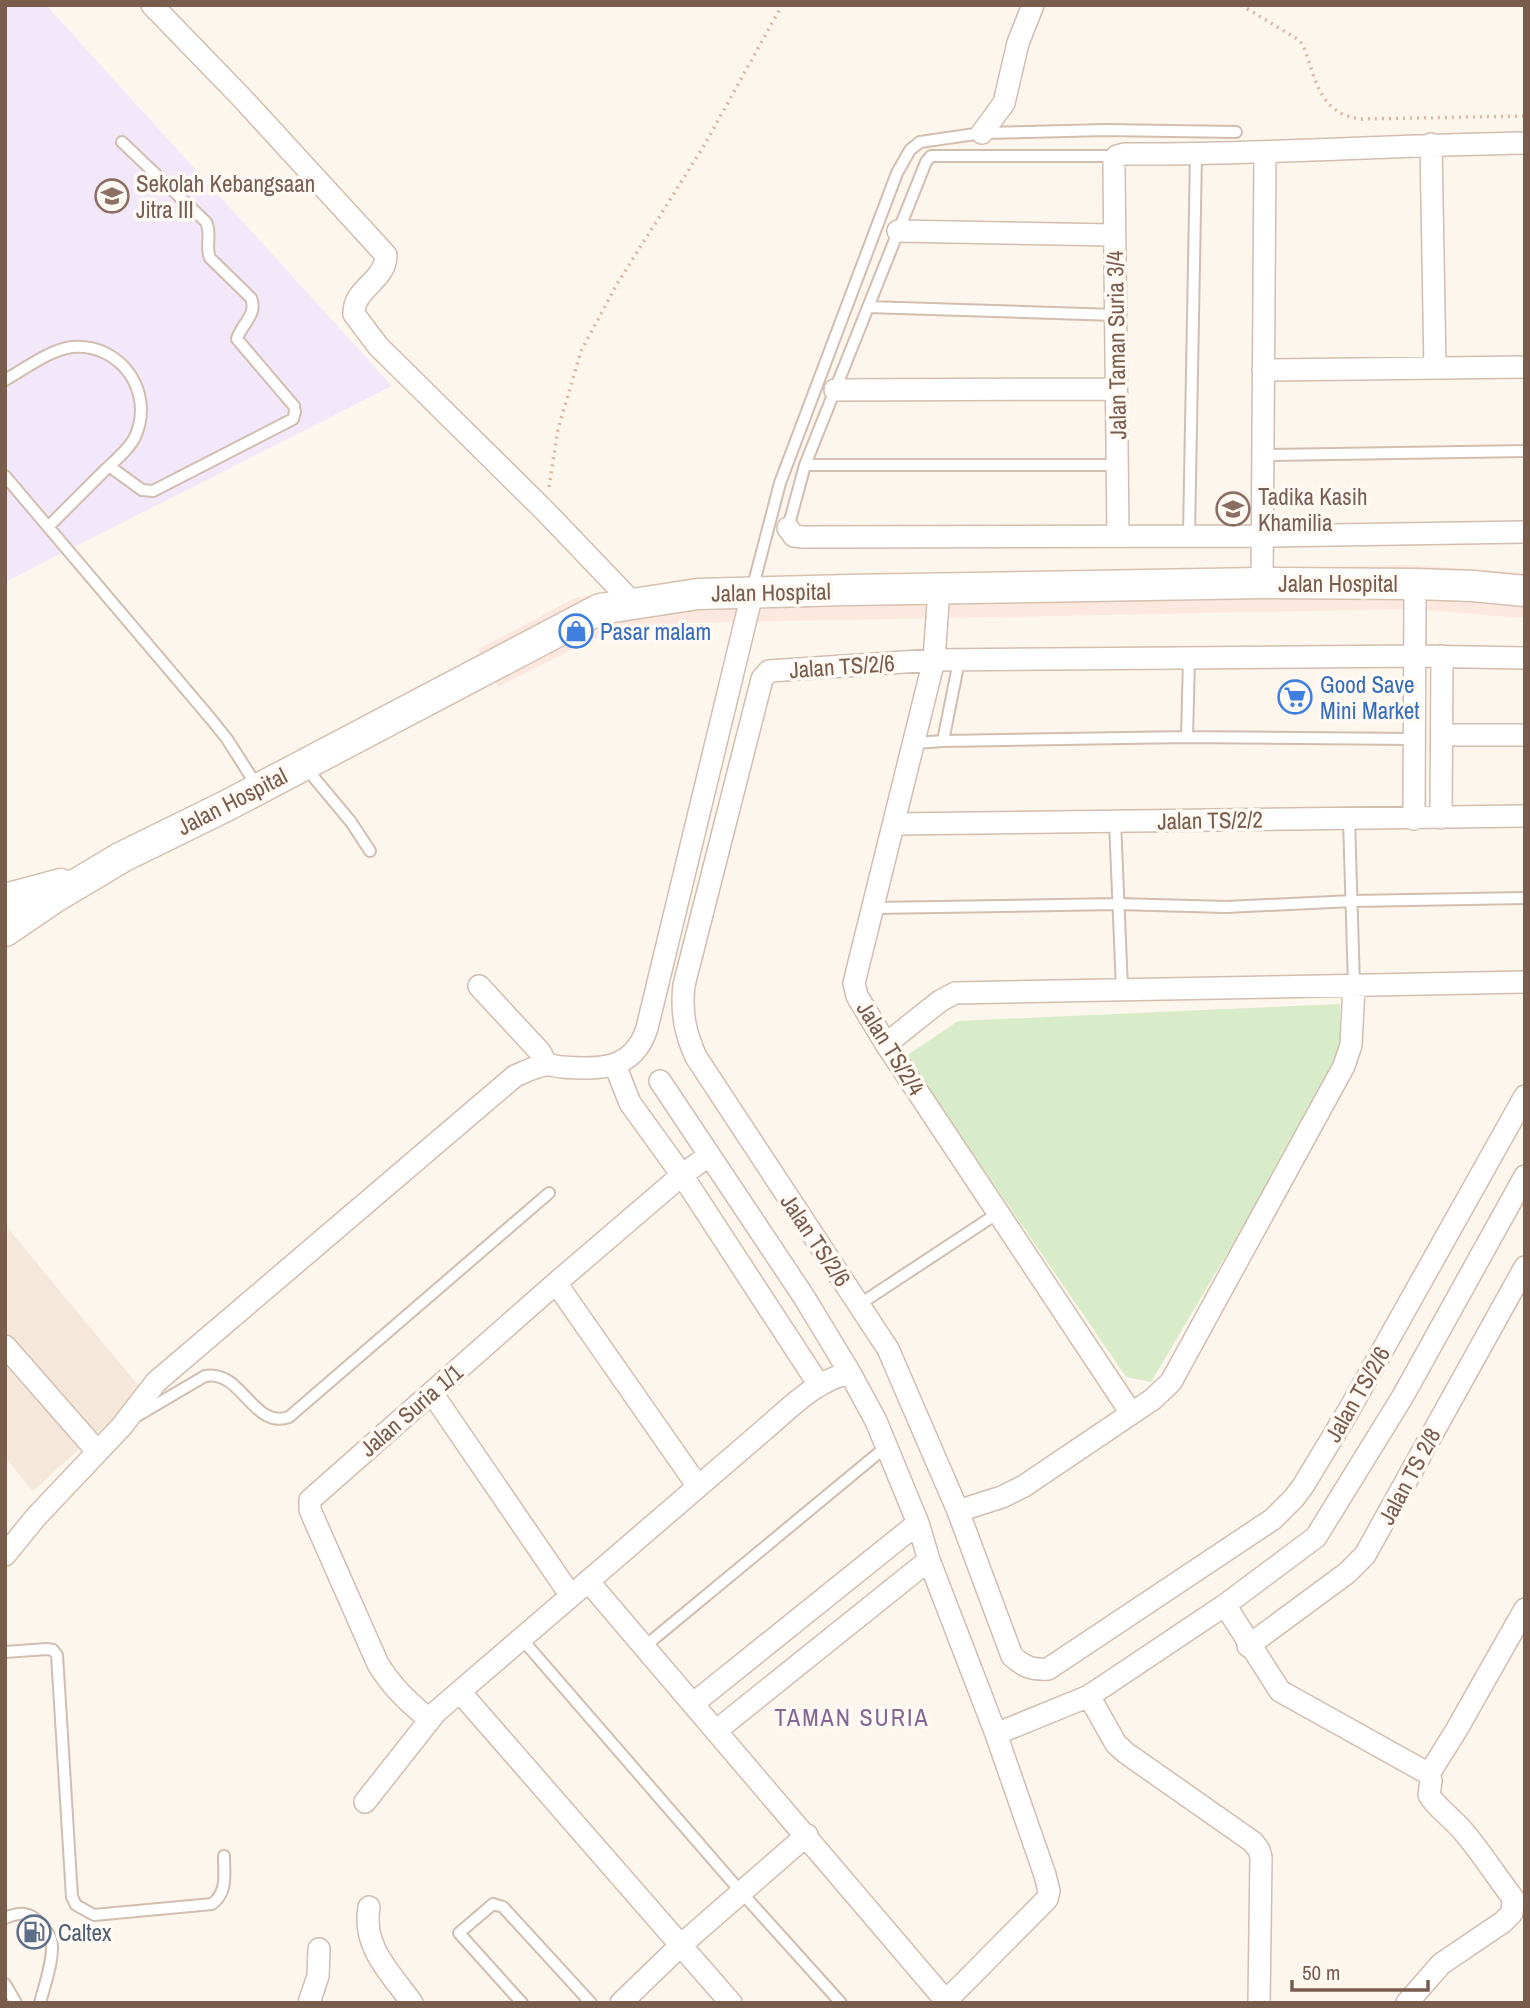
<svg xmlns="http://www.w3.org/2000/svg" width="1530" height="2008" font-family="'Archivo Narrow',sans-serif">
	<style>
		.residential { fill: #f5e8da }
		.commercial { fill: #fde8e0 }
		.education { fill: #f3e8fa }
		.green { fill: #d8ecc9 }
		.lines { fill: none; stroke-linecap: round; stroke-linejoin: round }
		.lane-casing { stroke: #d1beb0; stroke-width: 14 }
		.street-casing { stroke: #d1beb0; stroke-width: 24 }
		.secondary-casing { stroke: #d6c0b0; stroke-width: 33 }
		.path { stroke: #d9b8a5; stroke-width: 3.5; stroke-dasharray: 2 5; stroke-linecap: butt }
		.lane { stroke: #fff; stroke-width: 10 }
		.street { stroke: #fff; stroke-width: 21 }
		.secondary { stroke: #fff; stroke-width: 30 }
		.labels { text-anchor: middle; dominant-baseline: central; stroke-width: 7; stroke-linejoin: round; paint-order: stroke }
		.education-label { font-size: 23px; fill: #785e54; stroke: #fffaf3; text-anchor: start }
		.street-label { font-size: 23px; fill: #7a5c4d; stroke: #fffaf3 }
		.shop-label { font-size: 23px; fill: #366cbe; stroke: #fffaf3; text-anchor: start }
		.service-label { font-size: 23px; fill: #4e5e75; stroke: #fffaf3; text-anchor: start }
		.neighbourhood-label { font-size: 24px; letter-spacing: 2px; fill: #846695; stroke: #fffaf3 }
	</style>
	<rect width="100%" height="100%" fill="#fdf6ec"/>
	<!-- residential -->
	<path class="residential" d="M5,1225L143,1391L33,1491L5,1457Z"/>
	<!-- commercial -->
	<path class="commercial" d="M1412,565L1525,573V618L1412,609L688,623L592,639L498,687L478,649L575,598L685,579Z"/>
	<!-- education -->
	<path class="education" d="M5,5H46L392,386L5,582Z"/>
	<!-- green -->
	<path class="green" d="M1340,1004V1063L1151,1382L1126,1377L906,1056L958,1021Z"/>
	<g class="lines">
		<defs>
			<path id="lane" d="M868,307L1115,315
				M5,380C25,369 49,350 72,347C122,343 155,393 135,437C129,449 116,460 106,469C87,488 68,507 49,526
				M1263,455L1525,451
				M805,465H1117
				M109,466L142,490L153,491L293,419L295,412L294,406L237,339C241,324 258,315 251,298L210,258C205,247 212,234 206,222L122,142
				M5,476L211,719L227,739L257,786
				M788,528L805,465L926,162L931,156H1117
				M1189,535L1196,154
				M752,590L780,483L897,173L910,150L920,142L982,133L1106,130L1236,132
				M1187,737L1189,658
				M943,741L959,661
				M915,743L943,741L1187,737L1414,739
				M306,768L351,822L370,851
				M1349,819L1354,986
				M1115,821L1122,989
				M874,908L1118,904L1226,907L1352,901L1525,898
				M860,1304L998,1213
				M137,1416L205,1376C242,1369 253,1430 289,1417L549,1193
				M521,1638L741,1892L841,2003
				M644,1647L887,1446
				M5,1652L47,1649L53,1650L57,1655L72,1897L76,1905L94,1915L212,1904C228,1892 224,1874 224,1856
				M5,1918C19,1912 30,1911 40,1924C43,1928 48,1932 50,1937C57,1951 44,1987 40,2003
				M5,1984L16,2003
				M522,2003L459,1933L493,1904L503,1907L591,2003"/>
			<path id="street" d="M152,5L243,99L386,255C386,281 353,288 354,314L378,346L544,510L635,605
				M982,133L1004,103L1018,43L1033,5
				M1431,144L1435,368
				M898,231L1114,235
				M1263,370L1525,367
				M835,390L1116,389
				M788,528L794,536L802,537L1262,536L1525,532
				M1118,536L1114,169V161L1117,156L1125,154C1259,155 1392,145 1525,143
				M1262,583L1265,152
				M939,589L934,660L854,983L857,996L886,1044L1131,1413
				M1525,658L1414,656L934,660L769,671L762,679L684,985C681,1012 685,1033 696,1057L888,1349L958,1511L1012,1656C1024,1667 1032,1670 1048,1669L1273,1519L1294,1498L1303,1486L1349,1410L1525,1096
				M1442,735H1525
				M1441,818L1442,656
				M1414,819L1415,584
				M895,824L1525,816
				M479,986L540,1052L547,1065
				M886,1044L940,1001L955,993L1525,982
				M615,1065L630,1103L682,1175L819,1385
				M660,1081L804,1297L850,1373L876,1421L918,1523L929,1560L996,1734L1045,1875L1049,1891L1047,1899L944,2003
				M556,1283L697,1485
				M5,1346L97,1451
				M432,1393L571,1596
				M958,1511L1002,1497L1024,1486L1153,1399L1171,1382L1344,1066L1351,1045L1354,986
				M5,1555L36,1517L122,1426L156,1382L515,1076C525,1072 535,1066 546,1065C551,1064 557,1067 562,1067C600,1070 634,1070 647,1028L752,594
				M588,1581L946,2001
				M1225,1605L1280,1691L1429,1774L1431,1781L1429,1795C1438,1809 1452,1818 1463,1831C1481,1852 1496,1876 1513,1898L1512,1913L1503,1922L1441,1964L1407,2003
				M1248,1646L1347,1573L1365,1555L1525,1267
				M460,1692L731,2003
				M1089,1696L1116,1744L1126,1753L1253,1842L1259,1850L1261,1857L1259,2003
				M694,1703L918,1523
				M429,1719C408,1702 392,1687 378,1664L310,1510V1500L556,1283L682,1175L708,1156
				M717,1730L929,1560
				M996,1734L1089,1696L1225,1605L1316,1537L1403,1396L1525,1176
				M1429,1774L1457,1729L1525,1609
				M365,1802L436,1712L764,1430C790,1408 816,1380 850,1373
				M369,1907C362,1947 390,1972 412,2003
				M309,2003L318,1976L319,1949
				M621,2003L681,1945L807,1835"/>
			<path id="secondary" d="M5,899L61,884
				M5,931L55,897L122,857L226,806L600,609L698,594L849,590L1262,583L1415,584L1473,586L1525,591"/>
		</defs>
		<!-- lane casing -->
		<use href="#lane" class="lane-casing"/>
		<!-- street casing -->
		<use href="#street" class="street-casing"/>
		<!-- secondary casing -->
		<use href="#secondary" class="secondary-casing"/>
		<!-- path -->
		<path class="path" d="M1241,5L1299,40L1303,45C1316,79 1319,114 1361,119L1525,116
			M549,487L558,429L581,351L617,284L705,144L782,5"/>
		<!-- lane -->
		<use href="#lane" class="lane"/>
		<!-- street -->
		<use href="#street" class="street"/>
		<!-- secondary -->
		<use href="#secondary" class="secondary"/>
	</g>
	<!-- icons -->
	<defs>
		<symbol id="school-ring" viewBox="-11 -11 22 22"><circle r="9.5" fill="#fffaf3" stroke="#8d6e63" stroke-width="1.5"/><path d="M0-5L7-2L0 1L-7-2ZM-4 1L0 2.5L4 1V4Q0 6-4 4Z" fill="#8d6e63"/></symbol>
		<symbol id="shop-ring" viewBox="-11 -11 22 22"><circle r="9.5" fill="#fffaf3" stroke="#3f7fe0" stroke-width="1.5"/><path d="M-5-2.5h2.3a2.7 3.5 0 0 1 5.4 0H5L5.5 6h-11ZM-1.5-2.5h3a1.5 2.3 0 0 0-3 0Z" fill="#3f7fe0"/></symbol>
		<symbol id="supermarket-ring" viewBox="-11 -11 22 22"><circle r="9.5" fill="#fffaf3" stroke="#3f7fe0" stroke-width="1.5"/><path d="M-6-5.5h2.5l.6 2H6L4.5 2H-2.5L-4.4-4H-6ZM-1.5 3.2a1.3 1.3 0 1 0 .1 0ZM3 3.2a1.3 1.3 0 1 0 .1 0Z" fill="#3f7fe0"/></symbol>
		<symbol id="fuel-ring" viewBox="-11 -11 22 22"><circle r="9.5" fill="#fffaf3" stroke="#5c6f8a" stroke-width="1.5"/><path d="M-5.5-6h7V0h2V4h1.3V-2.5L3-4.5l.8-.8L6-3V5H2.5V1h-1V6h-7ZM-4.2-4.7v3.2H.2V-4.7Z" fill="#5c6f8a"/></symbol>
	</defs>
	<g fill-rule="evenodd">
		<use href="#school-ring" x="93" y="177" width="38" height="38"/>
		<use href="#school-ring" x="1214" y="490" width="38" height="38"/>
		<use href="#shop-ring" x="557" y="612" width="38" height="38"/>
		<use href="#supermarket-ring" x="1276" y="678" width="38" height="38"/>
		<use href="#fuel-ring" x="15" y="1913" width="38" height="38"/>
	</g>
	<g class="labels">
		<!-- education labels -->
		<g class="education-label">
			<text x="136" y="183">Sekolah Kebangsaan<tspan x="136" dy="26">Jitra III</tspan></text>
			<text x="1258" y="496">Tadika Kasih<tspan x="1258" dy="26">Khamilia</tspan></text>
		</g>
		<!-- street labels -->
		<g class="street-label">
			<text transform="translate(1116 345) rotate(-91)">Jalan Taman Suria 3/4</text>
			<text x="1338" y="583">Jalan Hospital</text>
			<text transform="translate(771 592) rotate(-1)">Jalan Hospital</text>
			<text transform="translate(842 666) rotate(-4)">Jalan TS/2/6</text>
			<text transform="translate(232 801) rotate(-27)">Jalan Hospital</text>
			<text transform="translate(1210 820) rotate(-1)">Jalan TS/2/2</text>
			<text transform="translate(891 1048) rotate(58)">Jalan TS/2/4</text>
			<text transform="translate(816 1240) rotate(56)">Jalan TS/2/6</text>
			<text transform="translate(1357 1394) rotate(-60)">Jalan TS/2/6</text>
			<text transform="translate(411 1410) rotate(-41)">Jalan Suria 1/1</text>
			<text transform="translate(1409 1476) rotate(-62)">Jalan TS 2/8</text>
		</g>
		<!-- shop labels -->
		<g class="shop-label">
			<text x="600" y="631">Pasar malam</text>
			<text x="1320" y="684">Good Save<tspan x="1320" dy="26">Mini Market</tspan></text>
		</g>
		<!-- service labels -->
		<g class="service-label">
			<text x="58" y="1932">Caltex</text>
		</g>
		<!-- neighbourhood labels -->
		<g class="neighbourhood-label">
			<text x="852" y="1717">TAMAN SURIA</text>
		</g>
	</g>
	<!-- border -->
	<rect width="1530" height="2008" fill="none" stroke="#7a5c4d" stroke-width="14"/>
	<!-- scale -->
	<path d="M1292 1980v10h136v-10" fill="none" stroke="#7a5c4d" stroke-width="3.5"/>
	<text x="1302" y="1980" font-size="21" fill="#7a5c4d" stroke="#fffaf3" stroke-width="5" paint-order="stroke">50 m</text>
</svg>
